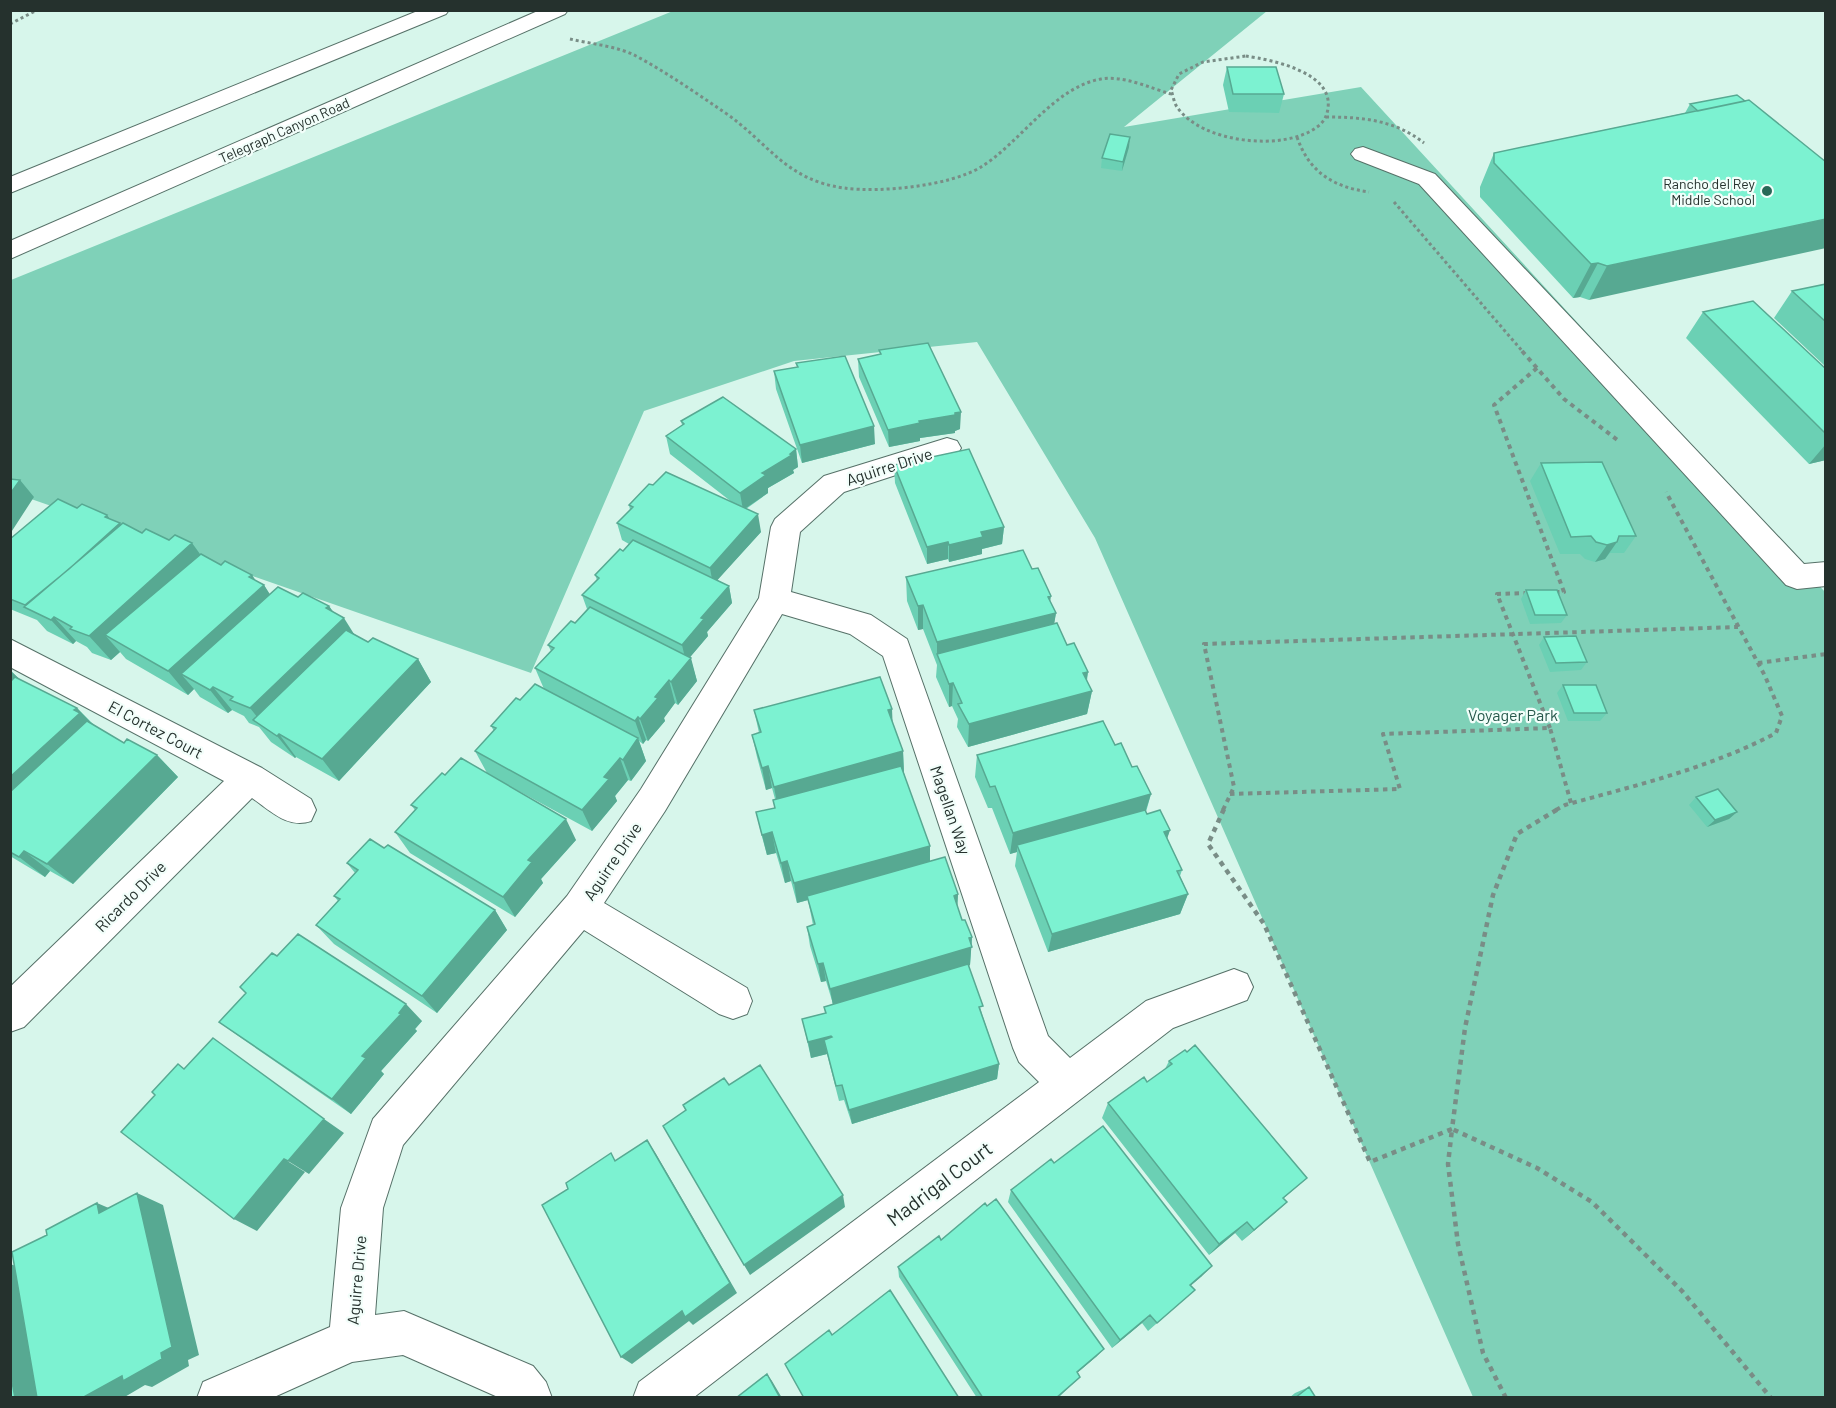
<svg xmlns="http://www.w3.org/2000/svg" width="1836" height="1408" font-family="Barlow,sans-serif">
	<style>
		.green { fill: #7fd1b8 }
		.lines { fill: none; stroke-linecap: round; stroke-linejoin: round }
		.minor-casing { stroke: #567168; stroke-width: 2 }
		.major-casing { stroke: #567168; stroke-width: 2 }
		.path-far2 { stroke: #798d86; stroke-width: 3; stroke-dasharray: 3 3; stroke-linecap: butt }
		.path-far1 { stroke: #798d86; stroke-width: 4; stroke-dasharray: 4.5 4.5; stroke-linecap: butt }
		.path { stroke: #798d86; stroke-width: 4.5; stroke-dasharray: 5 5; stroke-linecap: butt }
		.minor { fill: #fff; fill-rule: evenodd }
		.major { fill: #fff; fill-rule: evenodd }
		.wall { fill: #6bd0b4 }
		.shaded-wall { fill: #57a992 }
		.building { fill: #7cf2d1; stroke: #57a992; stroke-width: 1.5 }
		.poi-dot { fill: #286958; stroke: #f2fefa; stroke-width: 2 }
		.labels { text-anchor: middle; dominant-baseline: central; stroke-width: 4.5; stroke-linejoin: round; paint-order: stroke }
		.far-street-label { font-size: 14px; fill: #25312d; stroke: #f2fefa }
		.far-poi-label { font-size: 14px; fill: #25312d; stroke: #f2fefa; text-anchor: end }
		.street-label { font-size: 16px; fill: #25312d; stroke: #f2fefa }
		.park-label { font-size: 16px; fill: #26584b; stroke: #f2fefa }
		.near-street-label { font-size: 20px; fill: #25312d; stroke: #f2fefa }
	</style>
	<rect width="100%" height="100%" fill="#d7f6eb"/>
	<!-- green -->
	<path class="green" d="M673,11H1267L1124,127L1361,87L1825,592V1397H1473L1095,538L977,342L794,361L644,411L531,673L11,492V280Z"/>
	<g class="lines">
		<defs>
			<path id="minor" d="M1363,147L1435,174L1804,564L1826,562V586L1797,589L1786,585L1419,184L1355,159L1351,154L1355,149Z
				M947,438L957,441L961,448L957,455L844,492L800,532L791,592L871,615L907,639L1048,1036L1070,1058L1146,1001L1234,969L1247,974L1253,987L1247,1000L1173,1028L693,1398H633L639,1382L1039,1082L1019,1062L1013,1048L883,656L850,634L782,614L665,811L604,903L747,988L752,1001L747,1014L733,1019L719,1014L584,930L403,1145L383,1208L375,1315L404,1311L533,1366L546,1382L552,1398H500L403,1355L352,1362L272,1398H197L203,1382L330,1327L341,1208L373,1119L567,896L641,789L759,598L771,527L775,519L824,476Z
				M10,639L262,768L311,799L316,810L311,821C288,829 271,811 252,798L24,1027L10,1032V987L224,781L10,667Z"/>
			<path id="major" d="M420,10H449L446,14L10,193V177Z
				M540,10H568L565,14L10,259V241Z"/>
		</defs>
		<!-- minor casing -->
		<use href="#minor" class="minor-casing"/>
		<!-- major casing -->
		<use href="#major" class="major-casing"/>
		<!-- path-far2 -->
		<path class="path-far2" d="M10,24L37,10
			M570,39C591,44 617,46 636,56C666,72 696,93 724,112C768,142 785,180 844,188C880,193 950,186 981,167C1020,143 1054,87 1101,79C1123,75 1150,88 1171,94
			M1246,56C1272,60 1333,72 1328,108C1327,116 1324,122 1317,127C1284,152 1201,143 1177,107C1174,103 1173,95 1171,90L1179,74L1203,62Z
			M1326,117C1362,117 1395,120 1424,143
			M1297,137C1309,172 1333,187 1369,192
			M1394,202L1523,352"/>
		<!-- path-far1 -->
		<path class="path-far1" d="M1522,351L1564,399L1620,442
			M1537,368L1494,405L1564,592H1554
			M1528,593L1497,594L1550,728
			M1758,663L1826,654
			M1230,794L1400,789L1383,734L1550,728L1571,803
			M1223,810L1234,787L1204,644L1738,627
			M1556,810L1565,805C1637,785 1710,768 1776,733L1782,716L1765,676L1666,492"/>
		<!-- path -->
		<path class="path" d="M1224,809L1208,844L1264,924L1370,1162L1452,1129L1465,1028L1493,895L1517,834L1558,809
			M1506,1398L1483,1353L1458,1244L1448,1164L1452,1129L1537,1168L1592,1202L1682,1291L1771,1398"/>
		<!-- minor -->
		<use href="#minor" class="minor"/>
		<!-- major -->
		<use href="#major" class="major"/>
	</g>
	<!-- wall -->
	<path class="wall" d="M1227,67L1284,94L1279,113L1229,112L1223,85Z
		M1737,95L1589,300L1580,297L1573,298L1480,197V187L1494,153L1685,113L1690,104Z
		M1129,147L1122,171L1101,168L1102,158Z
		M1826,284V367L1774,318L1792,291Z
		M1703,312L1826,369V460L1809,464L1686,338Z
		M879,350L960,429L955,431V433L920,438V441L889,447L859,377L858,359L880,354Z
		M796,363L875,444L802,463L776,389L774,371L797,367Z
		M681,421L796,449L798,467L793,470L794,473L768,488V493L746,509L761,532L717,580L729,586L732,603L707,632L708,636L690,657L697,681L678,705L675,703L664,718L665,721L648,741L646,740L643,744L639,741L646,761L631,781L628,780L615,796L617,801L592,831L493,777L576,840L541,879L543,883L515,917L410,853L395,832L415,810L411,805L445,775L487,773L475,751L494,731L491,726L520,700L544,689L535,668L551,651L548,645L575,623L587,609L582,595L597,580L595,575L623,551L629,544L622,540L617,523L630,510L629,505L653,485L733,503L670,454L666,436L682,425Z
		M1541,463L1636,536L1624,553H1610L1605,559L1595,562L1585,559L1580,554H1560L1530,481Z
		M894,465L1004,527L1002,544L982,549V554L949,562L948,559L927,564L895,483Z
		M77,508L111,520L120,523L121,525L142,533L169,540L192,543L200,554L264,585L269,594L298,597L329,606L334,613L355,635L368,642L418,659L431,682L339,781L296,757L295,758L271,742L259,727L249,723L244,716L232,710L228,713L200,697L194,689L188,695L126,659L120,652L111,660L92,653L87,647L76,641L73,644L47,631L37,620L10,609V539Z
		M1032,569L1056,613L1054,623L1067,645L1088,672L1087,681L1092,691L1087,714L968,747L957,727L958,719L952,706L949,707L936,677L937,665L923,629L918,630L907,601L906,577Z
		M1526,590L1567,615L1561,623L1530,624L1521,599Z
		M1544,637L1587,662L1581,670L1550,672L1539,645Z
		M10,670L20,680L77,708L94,725L124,743L157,755L178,777L73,884L50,871L45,877L10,856Z
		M1563,685L1607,713L1600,721H1568L1557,693Z
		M892,709V722L903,751L904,773L930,861L958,894L957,906L962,920L972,937L970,965L969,966L982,1014L999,1064L997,1079L852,1124L844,1100L839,1101L827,1054L811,1058L806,1036L802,1019L825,1013L824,1007L833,1004L826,981L821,982L810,946L807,927L813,925L808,900L797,903L791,881L785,883L776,853L767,855L761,833L756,812L775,808L773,800L775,799L772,788L766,790L757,757L752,735L759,733L754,710Z
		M1115,745L1132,767L1151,794L1146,812L1147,814L1170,830L1167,838L1182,870L1180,876L1188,894L1180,914L1048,952L1015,866L1017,852L1010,854L992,808H988L975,777L977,755Z
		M1696,797L1737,812L1729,819L1707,827L1689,805Z
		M384,848L495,910L507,930L437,1013L334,944L316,925L338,901L334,896L355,873L347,863Z
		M246,993L422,1021L415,1029L417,1031L381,1071L384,1074L351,1114L241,1038L219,1022Z
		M1187,1052L1307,1178L1284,1198L1287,1202L1242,1241L1235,1233L1209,1255L1102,1118L1108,1103L1147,1082L1165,1069L1169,1061Z
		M1054,1163L1202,1276L1191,1285L1195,1290L1148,1331L1142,1323L1112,1348L1008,1202L1011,1190Z
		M941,1240L1097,1356L1077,1373L1080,1377L1058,1398H977L899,1277L898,1267Z
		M1309,1387L1316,1398H1289L1295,1393Z"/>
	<!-- shaded-wall -->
	<path class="shaded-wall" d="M1130,137L1129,147L1122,171L1123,162Z
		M1826,219V248L1589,300L1607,266Z
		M1598,263L1580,297L1573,298L1591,264Z
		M961,412L960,429L955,431V433L920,438V441L889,447L888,430L919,421Z
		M874,426L875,444L802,463L800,445Z
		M1826,444V460L1809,464Z
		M796,449L798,467L793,470L794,473L768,488V493L743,510L740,493L762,473Z
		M20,480L34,497L10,534V494Z
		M758,514L761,532L713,585L710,568Z
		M107,515L116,527L120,523L133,541L47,618L105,517Z
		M1004,527L1002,544L982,549V554L949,562V545L981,532Z
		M948,542V559L927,564V547Z
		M1617,542L1605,559L1595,562L1607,545Z
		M192,543L210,568L105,635L120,652L111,660L89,636Z
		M252,575L261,588L264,585L280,610L181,674L194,689L188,695L168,671Z
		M729,586L732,603L707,632L708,636L686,662L682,645L701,618Z
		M1051,596L1048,615L1056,613L1052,637L937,654V665V642Z
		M923,605V629L918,630V606Z
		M329,606L340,622L344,618L359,642L266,728L250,708L326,608Z
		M54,617L76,641L73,644L51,620Z
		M691,658L697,681L678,705L671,682Z
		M418,659L431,682L339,781L322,759Z
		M10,670L33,692L10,713Z
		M1088,672L1084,693L1092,691L1087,714L968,747L969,724L1083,673Z
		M669,680L675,703L664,718L665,721L648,741L640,719L655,697Z
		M953,683L952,706L949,707V684Z
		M213,687L232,710L228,713L210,690Z
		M77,708L99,731L10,823V777Z
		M892,709L893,732L888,710Z
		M638,717L646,740L643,744L635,721Z
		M279,734L296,757L295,758L277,736Z
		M638,738L646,761L631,781L623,760Z
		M903,751L904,773L778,808L774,787Z
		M157,755L178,777L73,884L47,864Z
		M620,758L628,780L615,796L617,801L592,831L582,810L604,777Z
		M768,766L772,788L766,790L762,768Z
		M1151,794L1144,816L1017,845V852L1010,854L1013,833Z
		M1737,812L1729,819L1707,827L1715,820Z
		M566,819L576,840L541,879L543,883L515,917L503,897L528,860Z
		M1170,830L1163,851L1164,832Z
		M772,832L776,853L767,855L762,835Z
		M930,846V867L807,896L808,900L797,903L794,883Z
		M24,851L50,871L45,877L19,857Z
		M787,861L791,881L785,883L781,863Z
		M958,894L957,914L954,896Z
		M1188,894L1180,914L1048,952L1052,934Z
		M495,910L507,930L437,1013L422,996Z
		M972,937L970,965L833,1006L830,989Z
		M823,963L826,981L821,982L818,964Z
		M406,1004L422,1021L415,1029L417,1031L381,1071L384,1074L351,1114L332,1099L362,1056Z
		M831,1036L834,1052L824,1040L827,1054L811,1058L808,1042Z
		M999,1064L997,1079L852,1124L849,1110Z
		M324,1119L344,1133L309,1174L288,1161Z
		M647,1140L656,1154L737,1293L693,1325L689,1321L632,1364L621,1357Z
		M284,1159L305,1172L257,1231L234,1219Z
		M137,1193L163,1205L199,1355L188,1360L189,1366L152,1387L145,1385L123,1398H82Z
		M843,1195L845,1207L750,1275L744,1265Z
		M1287,1202L1275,1213L1242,1241L1254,1230Z
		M97,1203L125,1215L99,1213Z
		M1247,1222L1235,1233L1209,1255L1219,1244Z
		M10,1264L25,1269L47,1398H15L10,1371Z
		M1212,1266L1202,1276L1181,1294L1190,1285Z
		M1150,1315L1142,1323L1112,1348L1120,1340Z
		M1104,1349L1097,1356L1071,1378L1077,1372Z
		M767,1374L772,1381L782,1398H780Z"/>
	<!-- building -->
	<path class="building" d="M1227,67H1276L1284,94H1233Z
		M1737,95L1745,101L1698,111L1690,104Z
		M1749,100L1826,162V219L1607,266L1598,263L1591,264L1494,163V153Z
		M1110,134L1130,137L1123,162L1102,158Z
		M1826,284V322L1792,291Z
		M1753,301L1826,369V434L1703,312Z
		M928,343L961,412L955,413V415L919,421L920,423L888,430L858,359L881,354L879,350Z
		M845,356L874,426L800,445L774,371L798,367L796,363Z
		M723,397L796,449L790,454L792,455L762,473L766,475L740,493L666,436L684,424L681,421Z
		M969,449L1004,527L981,532L983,537L949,545L948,542L927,547L894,465Z
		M1602,462L1636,536H1619L1617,542L1607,545L1596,542L1591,536L1571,537L1541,463Z
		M666,472L758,514L710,568L617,523L633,507L629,505L649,484L653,485Z
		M10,479L20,480L10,494Z
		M58,499L77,508L82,504L107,515L105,517L120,523L69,569L25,605L10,599V539Z
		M123,523L142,533L146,529L169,540L175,535L192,543L89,636L70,629L72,627L54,617L51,620L24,607Z
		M633,540L729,586L701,618L704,619L682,645L582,595L599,578L595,575L620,549L623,551Z
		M1023,550L1032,569L1038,568L1051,596L1048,597L1056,613L937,642L923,605L918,606L906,577Z
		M201,554L221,565L225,561L252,575L249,577L264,585L168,671L105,635Z
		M278,587L298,597L303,593L329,606L326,608L344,618L250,708L230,700L233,697L213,687L210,690L181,674Z
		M1526,590H1557L1567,615H1535Z
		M590,607L691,658L671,682L669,680L655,697L658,698L640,719L638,717L635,721L535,668L554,648L548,645L571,621L575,623Z
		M1057,623L1067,645L1074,643L1088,672L1083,673L1092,691L969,724L958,704L962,703L953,683L949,684L937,654Z
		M346,630L368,642L373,638L418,659L322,759L279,734L277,736L253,720Z
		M1576,636L1587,662L1556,663L1544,637Z
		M15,677L77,708L74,710L80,713L10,777V682Z
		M880,677L892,709L888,710L903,751L774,787L768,766L762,768L752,735L761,732L754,710Z
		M535,684L638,738L623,760L620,758L604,777L609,779L582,810L475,751L496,728L491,726L516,698L520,700Z
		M1563,685H1596L1607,713H1574Z
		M87,721L124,743L127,739L157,755L47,864L24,851L19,857L10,852V792Z
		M1103,721L1115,745L1121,743L1132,767L1137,766L1151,794L1013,833L995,786L990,787L977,755Z
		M461,758L566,819L528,860L532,862L503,897L395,832L417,808L411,805L442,773L445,775Z
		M901,766L930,846L794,883L787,861L781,863L772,832L762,835L756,812L775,808L773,800Z
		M1718,789L1737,812L1715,820L1696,797Z
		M1145,810L1147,814L1160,810L1170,830L1164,832L1182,870L1177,871L1188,894L1052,934L1017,845Z
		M370,839L384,848L388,845L495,910L422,996L316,925L340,899L334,896L358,870L347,863Z
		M945,857L958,894L954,896L962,920H965L972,937L969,938L972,947L830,989L823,963L818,964L807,927L815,924L807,896Z
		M298,934L406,1004L399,1013L401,1014L362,1056L366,1058L332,1099L219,1022L246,993L240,987L272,953L277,956Z
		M968,964L983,1006L979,1007L999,1064L849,1110L842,1085L836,1086L824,1040L832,1037L831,1036L808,1042L802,1019L826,1013L824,1007Z
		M213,1038L324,1119L288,1161L284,1159L234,1219L121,1132L155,1095L152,1092L178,1064L184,1069Z
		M1195,1045L1307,1178L1283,1198L1287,1202L1254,1230L1247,1222L1219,1244L1108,1103L1144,1077L1147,1082L1172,1064L1169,1061L1185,1050L1187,1052Z
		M760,1065L843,1195L744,1265L663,1126L686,1110L683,1105L724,1078L729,1085Z
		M1103,1126L1212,1266L1190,1285L1195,1290L1157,1323L1150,1315L1120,1340L1011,1190L1051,1159L1054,1163Z
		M647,1140L730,1283L685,1317L682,1311L621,1357L542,1205L568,1189L566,1183L611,1153L615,1161Z
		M137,1193L172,1347L161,1353L162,1359L123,1381L122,1376L82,1398H37L12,1252L47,1235L46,1230L97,1203L99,1213Z
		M996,1199L1104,1349L1077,1372L1080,1377L1056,1398H983L898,1267L939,1236L941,1240L985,1203L987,1206Z
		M890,1290L959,1398H804L785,1364L829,1330L832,1335Z
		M10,1371L15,1398H10Z
		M767,1374L780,1398H736Z
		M1309,1387L1316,1398H1295Z"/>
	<!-- markers -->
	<circle class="poi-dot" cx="1767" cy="191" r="6"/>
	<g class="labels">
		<!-- far-street labels -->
		<g class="far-street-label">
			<text transform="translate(284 130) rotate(-24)">Telegraph Canyon Road</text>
		</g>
		<!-- far-poi labels -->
		<g class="far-poi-label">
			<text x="1755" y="183">Rancho del Rey<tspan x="1755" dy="16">Middle School</tspan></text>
		</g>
		<!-- street labels -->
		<g class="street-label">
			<text transform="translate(889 466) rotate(-18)">Aguirre Drive</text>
			<text transform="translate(156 729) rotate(28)">El Cortez Court</text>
			<text transform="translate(951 810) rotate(71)">Magellan Way</text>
			<text transform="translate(612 861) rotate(-56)">Aguirre Drive</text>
			<text transform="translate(130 896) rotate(-45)">Ricardo Drive</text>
			<text transform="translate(356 1280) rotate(-85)">Aguirre Drive</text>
		</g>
		<!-- park labels -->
		<g class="park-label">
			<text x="1513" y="714">Voyager Park</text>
		</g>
		<!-- near-street labels -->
		<g class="near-street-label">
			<text transform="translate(939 1183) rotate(-37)">Madrigal Court</text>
		</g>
	</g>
	<!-- border -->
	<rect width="1836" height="1408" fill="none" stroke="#25312d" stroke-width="24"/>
</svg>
